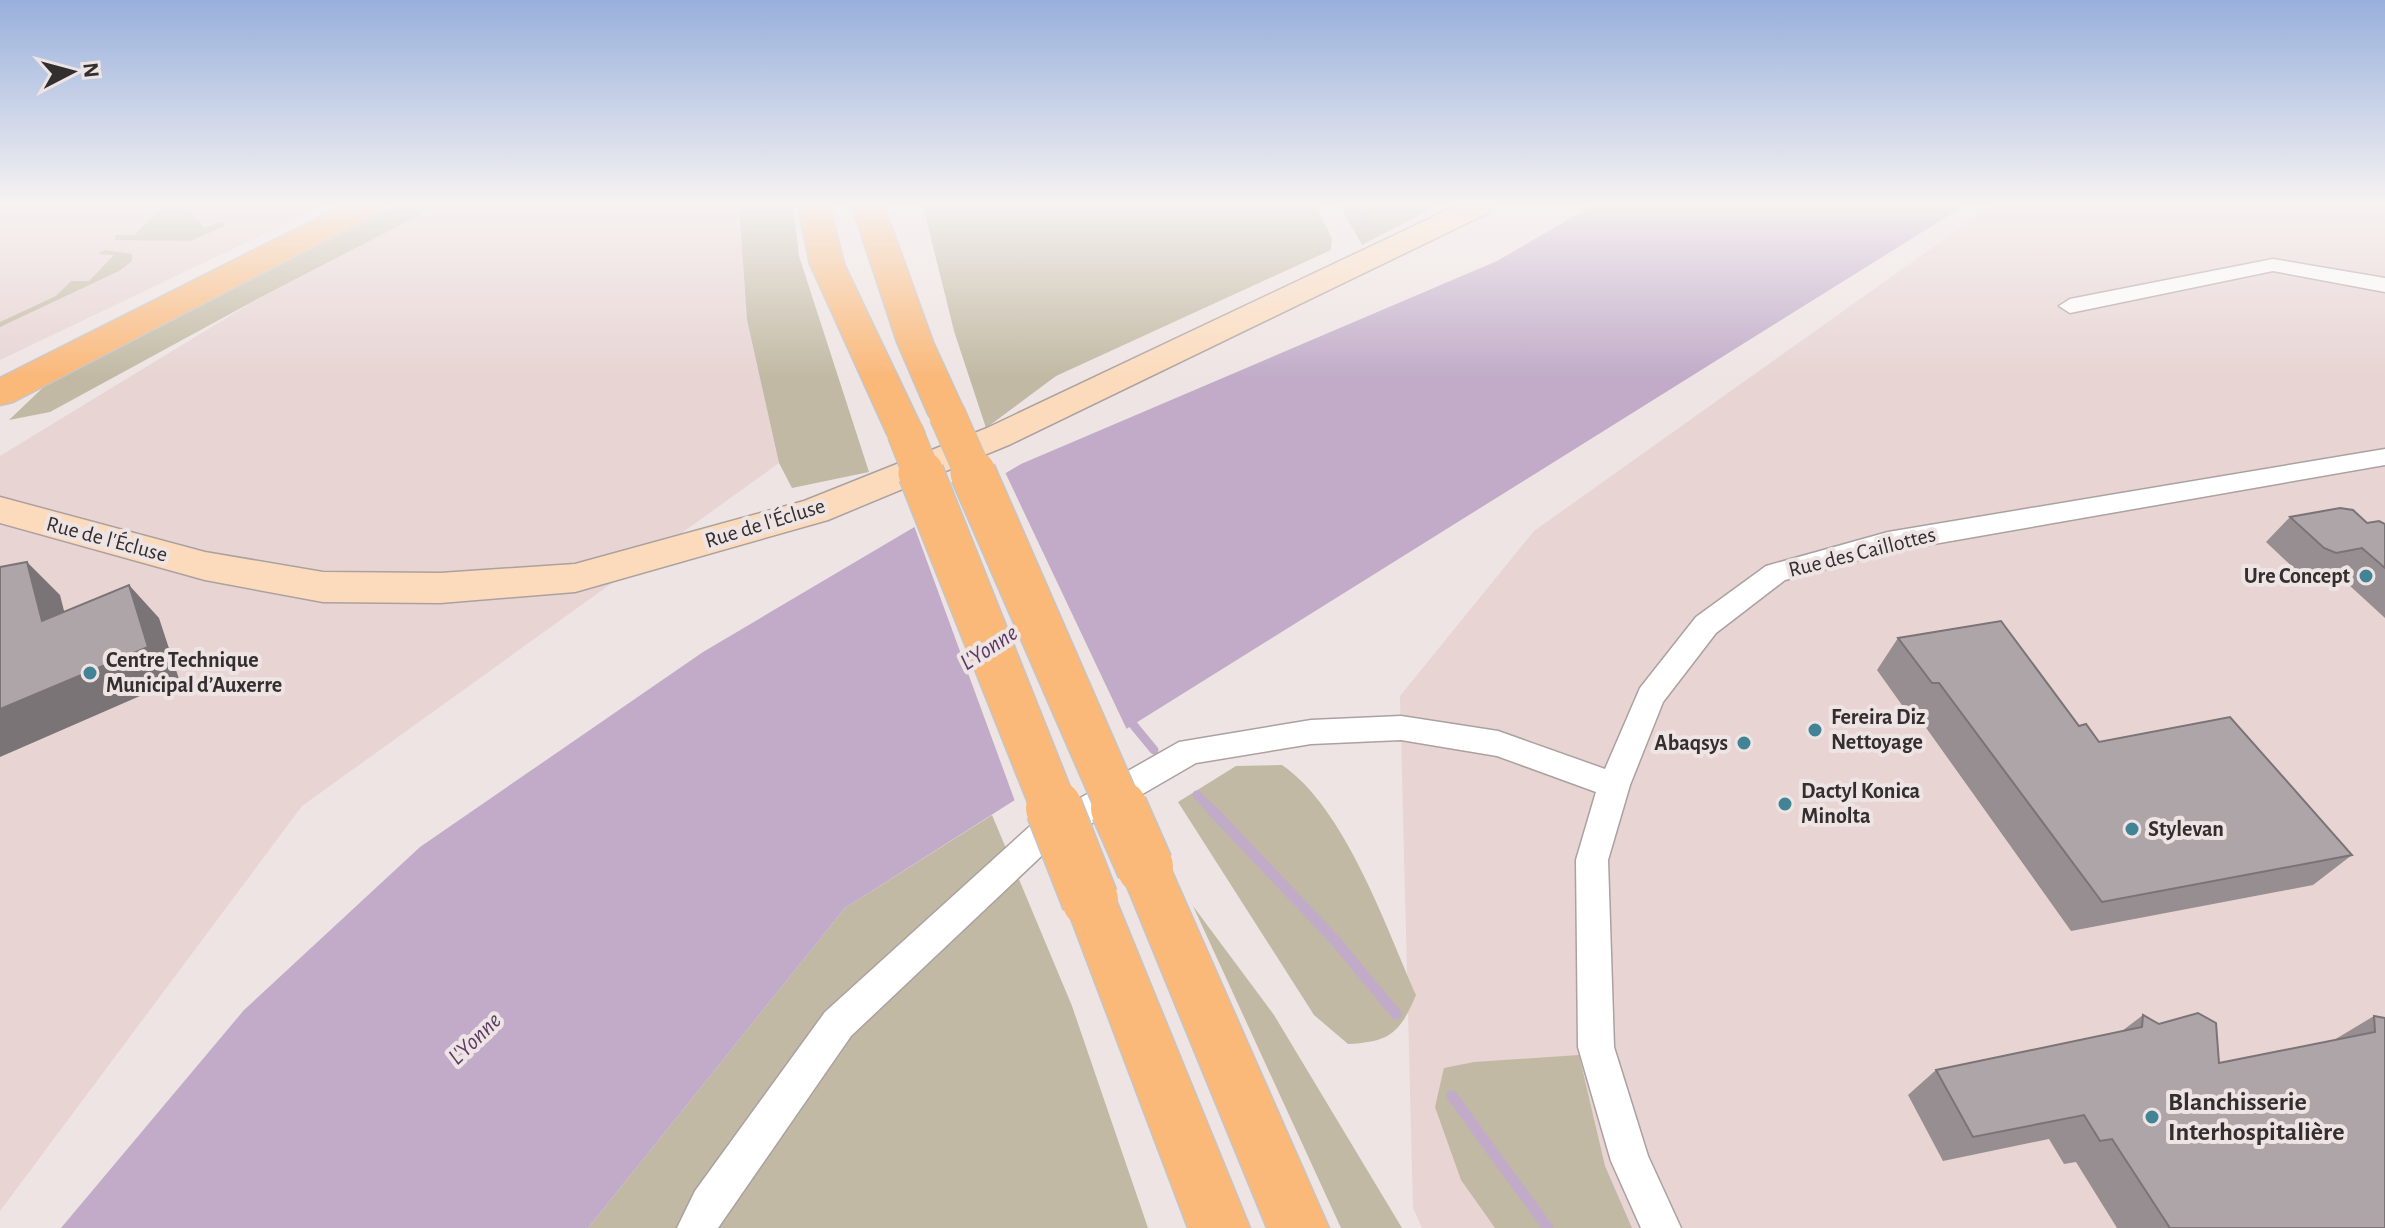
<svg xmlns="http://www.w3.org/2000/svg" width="2385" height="1228" font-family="'Alegreya Sans',sans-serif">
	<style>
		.built { fill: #e7d4d3 }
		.green { fill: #c1b9a3 }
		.water { fill: #c1abc9 }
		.pier { fill: #eee4e3 }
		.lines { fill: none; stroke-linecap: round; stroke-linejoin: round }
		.stream-far2 { stroke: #c1abc9; stroke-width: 7 }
		.stream-far1 { stroke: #c1abc9; stroke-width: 9 }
		.stream { stroke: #c1abc9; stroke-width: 11 }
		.street-casing { stroke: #aba1a0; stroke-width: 3 }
		.secondary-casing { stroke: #aba1a0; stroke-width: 3 }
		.primary-casing { stroke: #c6c5c5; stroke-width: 3 }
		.street { fill: #fff; fill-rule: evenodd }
		.secondary { fill: #fcdbbc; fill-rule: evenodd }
		.primary { fill: #fab879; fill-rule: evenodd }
		.primary-bridge-far2-casing { stroke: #c6c5c5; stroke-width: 38; stroke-linecap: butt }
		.primary-bridge-far1-casing { stroke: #c6c5c5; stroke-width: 48; stroke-linecap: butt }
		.primary-bridge-casing { stroke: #c6c5c5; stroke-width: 59; stroke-linecap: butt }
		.primary-bridge-far2 { stroke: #fab879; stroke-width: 36 }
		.primary-bridge-far1 { stroke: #fab879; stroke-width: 45 }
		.primary-bridge { stroke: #fab879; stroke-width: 56 }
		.wall { fill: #968e91 }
		.shaded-wall { fill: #7a7476 }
		.building { fill: #aea5a9; stroke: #7a7476; stroke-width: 2 }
		.poi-dot { fill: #428396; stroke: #eee4e3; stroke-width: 3 }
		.labels { text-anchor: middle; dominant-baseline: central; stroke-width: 8; stroke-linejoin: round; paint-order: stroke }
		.street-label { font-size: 22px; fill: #332f2f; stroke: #eee4e3 }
		.poi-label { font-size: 22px; font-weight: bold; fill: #332f2f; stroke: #eee4e3; text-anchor: start }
		.water-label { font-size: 24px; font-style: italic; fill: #5b3b65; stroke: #eee4e3 }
		.near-poi-label { font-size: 26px; font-weight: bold; fill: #332f2f; stroke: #eee4e3; text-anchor: start }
	</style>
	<rect width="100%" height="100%" fill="#eee4e3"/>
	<!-- built -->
	<path class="built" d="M0,206H323L0,360Z
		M437,206H739L747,320L779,463L302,806L0,1211V456L261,297Z
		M1991,206H2385V1228H1422L1413,1208L1400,696L1534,531Z"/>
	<!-- green -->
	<path class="green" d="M163,206H187L204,228L222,221L225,226L190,241L115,240L116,235H134Z
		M394,206H437L261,297L50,412L9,420L52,379Z
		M739,206H793L799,256L869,472L792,488L779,463L747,320Z
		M923,206H1316L1332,239L1331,250L1056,376L986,428L954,331Z
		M1340,206H1436L1362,245Z
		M105,250L132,254V261L119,271L0,327V322L56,296L71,281H89L114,255L98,254Z
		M1282,765C1345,808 1385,925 1416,995C1400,1033 1390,1042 1348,1044L1314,1015L1178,802L1236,766Z
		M992,815L1072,1006L1148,1228H588L845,908Z
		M1193,906L1274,1015L1402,1228H1341Z
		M1579,1055L1605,1166L1632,1228H1495L1461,1180L1435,1107L1444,1068L1474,1062Z"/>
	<!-- water -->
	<path class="water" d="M1592,206H1964L1131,726L845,908L588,1228H61L244,1010L420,847L703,652L1021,464L1497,261Z"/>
	<!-- pier -->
	<path class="pier" d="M1004,470L1128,732L1016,804L913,523Z"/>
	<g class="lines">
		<!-- stream-far2 -->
		<path class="stream-far2" d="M1355,206L1365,226"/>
		<!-- stream-far1 -->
		<path class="stream-far1" d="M1126,716L1154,750
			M1197,795L1212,810"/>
		<!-- stream -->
		<path class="stream" d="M1210,808L1334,939L1396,1014
			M1452,1096L1548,1228"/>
		<defs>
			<path id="street" d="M2273,259L2385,278V292L2273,271L2070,313L2059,306L2070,299Z
				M2385,449V465L1888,552L1785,580L1716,633L1663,702L1630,785L1608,860L1614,1047L1648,1156L1681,1228H1641L1611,1161L1578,1047L1576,860L1596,792L1497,756L1401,740L1311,744L1196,763L1051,847L851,1036L718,1228H677L695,1191L825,1012L1029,827L1179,742L1311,720L1401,716L1498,731L1605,769L1640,688L1696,617L1766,566L1888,532Z"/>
			<path id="secondary" d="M1456,206H1494L1490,212L1011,444L828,520L575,592L440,603L323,602L205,580L0,523V497L205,552L323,572L440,573L575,564L804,501L987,428Z"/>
			<path id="primary" d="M342,206H383L378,213L13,402L0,405V378Z
				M798,206H830L844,264L924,432L919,441L905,445L891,441L886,432L810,264Z
				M852,206H884L933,342L966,414L960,423L947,426L934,423L928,414L897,342Z
				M1145,844L1163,851L1329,1228H1267L1119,867L1127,851Z
				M1090,876L1109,883L1116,900L1250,1228H1188L1064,900L1071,883Z"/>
		</defs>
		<!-- street casing -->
		<use href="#street" class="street-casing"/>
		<!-- secondary casing -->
		<use href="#secondary" class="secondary-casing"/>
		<!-- primary casing -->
		<use href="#primary" class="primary-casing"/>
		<!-- street -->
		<use href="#street" class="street"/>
		<!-- secondary -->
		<use href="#secondary" class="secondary"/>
		<!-- primary -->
		<use href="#primary" class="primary"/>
		<defs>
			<path id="primary-bridge-far2" d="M947,414L974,475
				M905,432L922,475"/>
			<path id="primary-bridge-far1" d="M921,473L1055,810
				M973,473L1120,810"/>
			<path id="primary-bridge" d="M1054,808L1090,900
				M1119,808L1145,867"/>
		</defs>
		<!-- primary-bridge-far2 casing -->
		<use href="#primary-bridge-far2" class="primary-bridge-far2-casing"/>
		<!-- primary-bridge-far1 casing -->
		<use href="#primary-bridge-far1" class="primary-bridge-far1-casing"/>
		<!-- primary-bridge casing -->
		<use href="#primary-bridge" class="primary-bridge-casing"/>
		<!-- primary-bridge-far2 -->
		<use href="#primary-bridge-far2" class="primary-bridge-far2"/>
		<!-- primary-bridge-far1 -->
		<use href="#primary-bridge-far1" class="primary-bridge-far1"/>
		<!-- primary-bridge -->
		<use href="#primary-bridge" class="primary-bridge"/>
	</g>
	<!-- wall -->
	<path class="wall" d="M2290,517L2385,524V618L2337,574L2312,578L2300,574L2266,542Z
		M1898,638L2079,726L2099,742L2352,855L2313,885L2071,931L1917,715H1909L1877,670Z
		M2143,1015L2219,1063L2334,1040L2374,1016L2385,1228H2117L2076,1162L2064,1164L2049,1139L1943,1161L1908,1095L1936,1070L2122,1031Z"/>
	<!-- shaded-wall -->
	<path class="shaded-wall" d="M27,562L60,595L75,654L42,621Z
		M129,585L159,618L179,679L0,757V709Z"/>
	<!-- building -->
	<path class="building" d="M2340,508L2353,510L2367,523L2379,521L2385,524V568L2362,548L2336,553L2324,548L2290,517Z
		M27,562L42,621L129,585L148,647L0,709V567Z
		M2001,621L2079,726L2086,724L2099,742L2230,717L2352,855L2102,902L1939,683H1932L1898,638Z
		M2198,1013L2216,1023L2219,1063L2375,1032L2374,1016L2385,1018V1228H2170L2112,1139L2100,1141L2084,1115L1973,1137L1936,1070L2142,1027L2143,1015L2159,1024Z"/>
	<!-- sky -->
	<linearGradient id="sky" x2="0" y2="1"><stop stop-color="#98b0dc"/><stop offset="0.54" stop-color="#f7f3f2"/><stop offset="1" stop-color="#f7f3f2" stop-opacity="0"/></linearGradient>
	<rect width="2385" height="378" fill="url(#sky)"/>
	<!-- markers -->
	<g class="poi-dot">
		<circle cx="2366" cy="576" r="8"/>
		<circle cx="90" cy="673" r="8"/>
		<circle cx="1815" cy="730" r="8"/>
		<circle cx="1744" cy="743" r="8"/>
		<circle cx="1785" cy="804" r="8"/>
		<circle cx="2132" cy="829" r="8"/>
		<circle cx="2152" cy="1117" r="8"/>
	</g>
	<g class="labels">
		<!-- street labels -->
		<g class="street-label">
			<text transform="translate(765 523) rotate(-17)">Rue de l'Écluse</text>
			<text transform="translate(107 539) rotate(15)">Rue de l'Écluse</text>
			<text transform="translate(1862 552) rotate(-14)">Rue des Caillottes</text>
		</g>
		<!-- poi labels -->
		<g class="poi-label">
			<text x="2350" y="576" text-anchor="end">Ure Concept</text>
			<text x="106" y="660">Centre Technique<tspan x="106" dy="25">Municipal d’Auxerre</tspan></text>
			<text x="1831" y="717">Fereira Diz<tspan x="1831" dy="25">Nettoyage</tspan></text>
			<text x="1728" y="743" text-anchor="end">Abaqsys</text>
			<text x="1801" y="791">Dactyl Konica<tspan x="1801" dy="25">Minolta</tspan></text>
			<text x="2148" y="829">Stylevan</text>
		</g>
		<!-- water labels -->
		<g class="water-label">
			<text transform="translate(989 648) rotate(-33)">L'Yonne</text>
			<text transform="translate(475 1039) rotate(-44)">L'Yonne</text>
		</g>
		<!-- near-poi labels -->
		<g class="near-poi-label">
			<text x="2168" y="1102">Blanchisserie<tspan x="2168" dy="30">Interhospitalière</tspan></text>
		</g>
	</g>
	<!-- north arrow -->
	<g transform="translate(72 72) rotate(84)" stroke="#eee4e3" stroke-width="6" paint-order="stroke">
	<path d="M0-6L14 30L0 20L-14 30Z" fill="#332f2f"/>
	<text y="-12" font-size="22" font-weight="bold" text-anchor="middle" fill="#332f2f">N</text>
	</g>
</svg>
